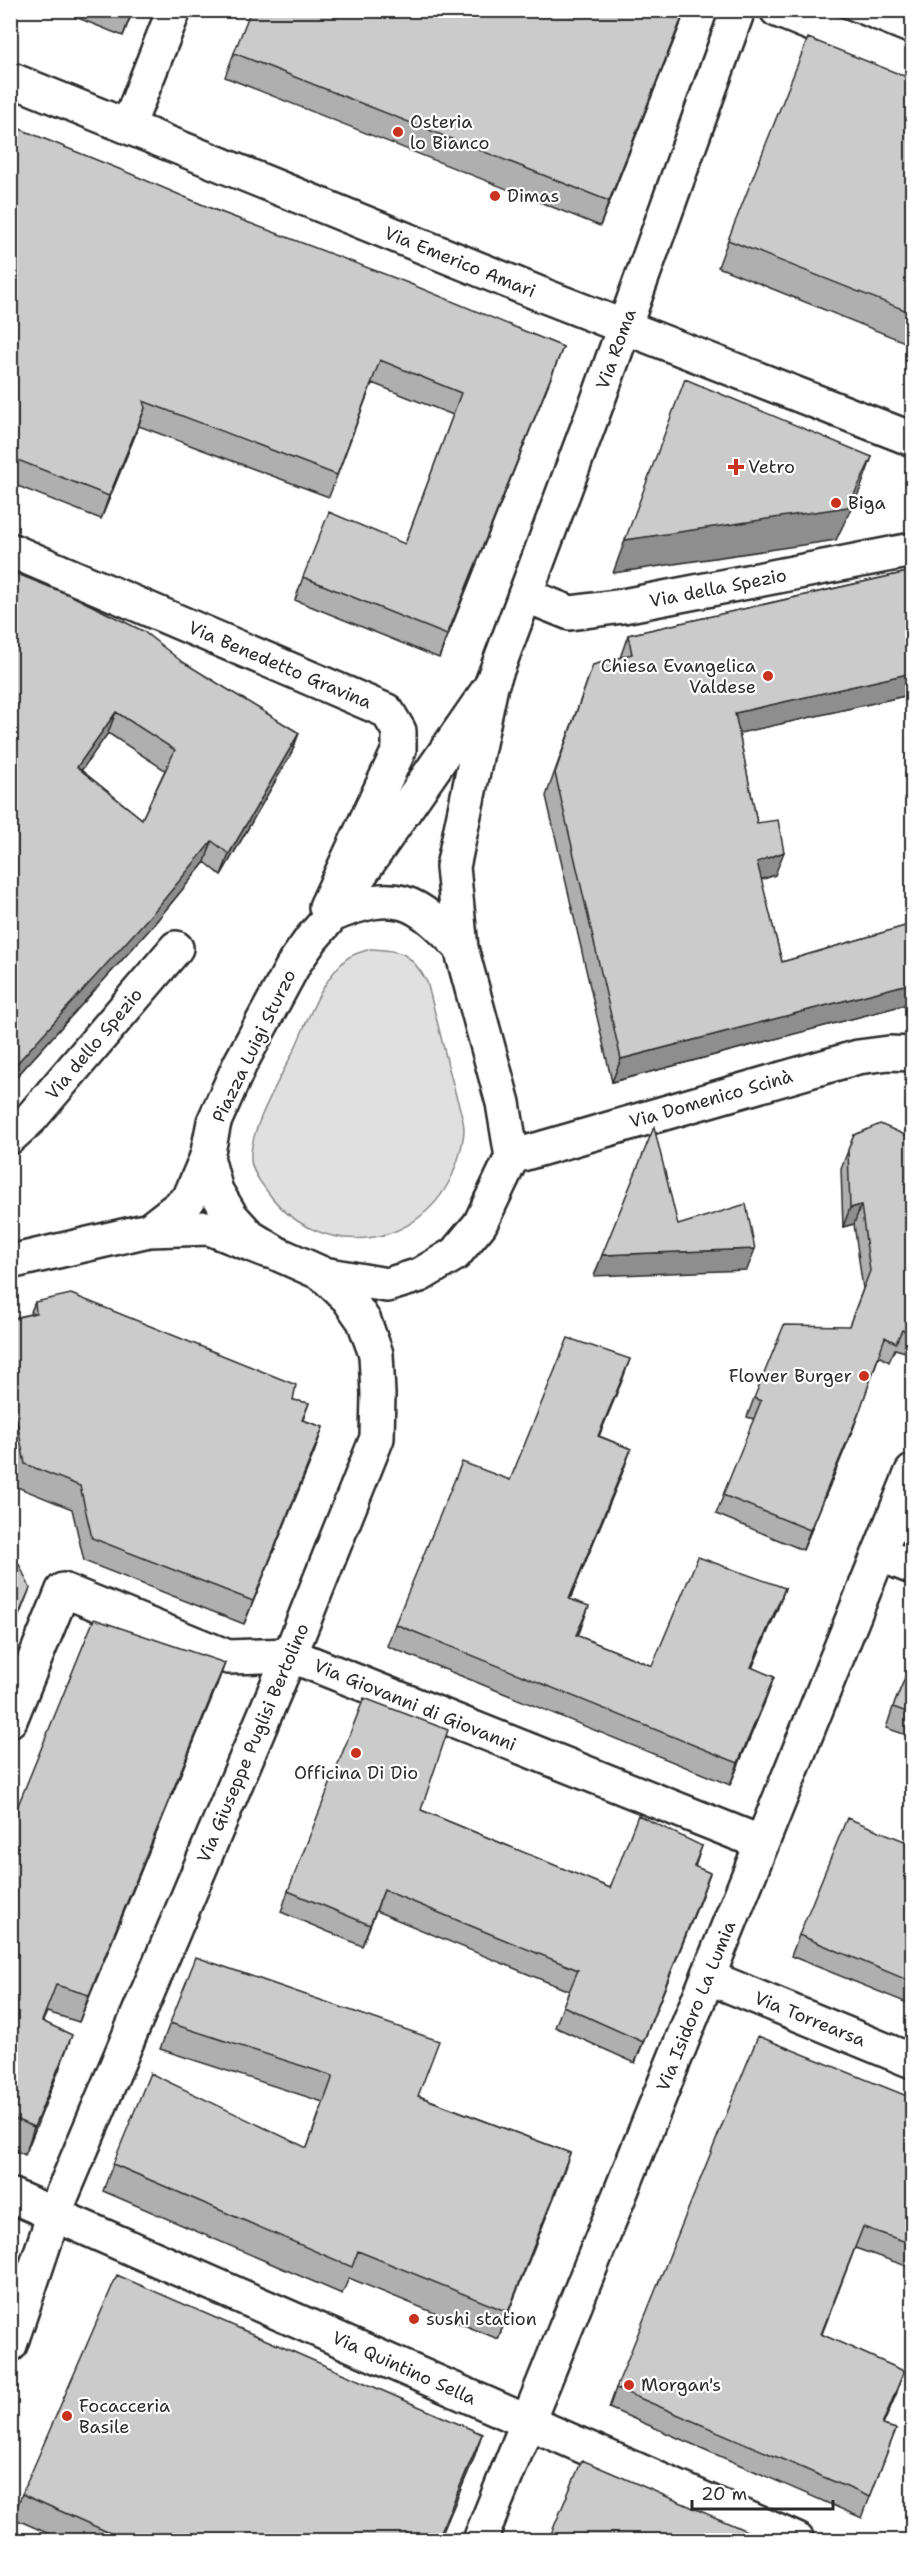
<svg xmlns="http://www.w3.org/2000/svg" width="923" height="2551" font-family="'Shantell Sans',sans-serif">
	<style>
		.green { fill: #e0e0e0; stroke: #868686; stroke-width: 1.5 }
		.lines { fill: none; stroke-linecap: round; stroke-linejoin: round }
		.street-casing { stroke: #2b2b2b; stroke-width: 38 }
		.secondary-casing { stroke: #2b2b2b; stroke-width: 38 }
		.street { stroke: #fff; stroke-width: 33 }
		.secondary { stroke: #fff; stroke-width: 33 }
		.wall { fill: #afafaf; stroke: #2b2b2b; stroke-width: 1.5; fill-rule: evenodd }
		.shaded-wall { fill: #8e8e8e; stroke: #2b2b2b; stroke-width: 1.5 }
		.building { fill: #cbcbcb; stroke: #2b2b2b; stroke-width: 1.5; fill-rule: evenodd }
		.poi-dot { fill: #c8321e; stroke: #fff; stroke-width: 2 }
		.labels { text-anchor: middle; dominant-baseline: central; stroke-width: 4.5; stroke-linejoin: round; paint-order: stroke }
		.poi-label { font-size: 18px; fill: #2b2b2b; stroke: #fff; text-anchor: start }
		.street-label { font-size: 18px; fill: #2b2b2b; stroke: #fff }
	</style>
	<rect width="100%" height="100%" fill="#fff"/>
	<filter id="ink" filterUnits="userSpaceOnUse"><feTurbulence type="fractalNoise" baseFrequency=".0167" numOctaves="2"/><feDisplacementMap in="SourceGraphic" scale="12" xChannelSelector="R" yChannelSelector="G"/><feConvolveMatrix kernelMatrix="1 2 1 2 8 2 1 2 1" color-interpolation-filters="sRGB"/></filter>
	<g filter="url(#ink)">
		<!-- green -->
		<path class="green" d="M370,949C402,950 411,953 427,982C436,1016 444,1050 453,1084C456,1098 463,1114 464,1128C464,1144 458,1161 452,1176C416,1253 315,1260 267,1191C260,1182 251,1170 251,1159C249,1130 281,1077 294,1050C308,1020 320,983 345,960C351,954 362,952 370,949Z"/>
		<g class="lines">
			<defs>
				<path id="street" d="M777,10L912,65
					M10,79L550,298L912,439
					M128,126L174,10
					M10,550L387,711L399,731V750L326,907
					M525,595L570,613L623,606L912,550
					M10,1137L31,1118L176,948
					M149,1230L189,1199L207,1157
					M10,1262L149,1230L209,1228L268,1251
					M879,1554L912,1567
					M10,1720L63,1590L228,1657L290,1655L762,1843
					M708,1977L912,2061
					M10,2195L797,2540
					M480,2540L912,1472"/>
				<path id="secondary" d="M491,686L332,915L312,938L295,962L240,1064L214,1122L207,1157L216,1191L231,1216L250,1237L278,1254L323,1274L387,1285L420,1275L455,1254L480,1224L512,1157L503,1103L461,948L453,867L491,686L598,400L738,10
					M332,915C397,888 415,899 461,948
					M512,1157L858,1057L889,1053L912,1054
					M10,2345L54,2214L290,1655L377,1438L378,1394L376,1354L364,1321L348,1298L323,1274"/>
			</defs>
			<!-- street casing -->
			<use href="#street" class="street-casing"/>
			<!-- secondary casing -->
			<use href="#secondary" class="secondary-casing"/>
			<!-- street -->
			<use href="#street" class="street"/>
			<!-- secondary -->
			<use href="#secondary" class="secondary"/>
		</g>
		<!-- wall -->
		<path class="wall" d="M58,10H133L123,36Z
			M522,17L680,25L600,226L225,77L234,53Z
			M912,79V345L718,267L728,240Z
			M10,125L215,210L563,347L439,658L295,600L303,577L405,544L453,415L372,383L329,497L139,426L101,519L10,483Z
			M10,571L181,661L299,733L291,754L221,875L205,862L150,929L10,1084ZM108,733L165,770L142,819L81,770Z
			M912,571V716L909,695L739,733L757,823L775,875L761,880L782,962L912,924V1003L612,1082L546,796L593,665L620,658L628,635Z
			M854,1135L912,1138V1354L895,1349L889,1362L879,1356L853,1429L803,1550L716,1514L754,1419L747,1417L754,1398L849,1326L863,1289L854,1224L843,1227L841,1169Z
			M35,1302L293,1400L309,1403L303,1420L323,1427L315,1450L244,1624L84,1561L72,1509L17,1487L10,1455V1319L30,1314Z
			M630,1359L599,1436L631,1449L623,1471L570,1599L581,1628L578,1636L652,1666L785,1588L777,1610L752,1668L774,1677L766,1699L730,1785L387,1646L395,1624L510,1480Z
			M912,1661V1737L886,1728L893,1707Z
			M225,1663L215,1690L79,2022L47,2012L43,2021L62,2062L25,2155L10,2148V1825Z
			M421,1810L610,1888L702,1846L695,1867L702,1895L635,2063L555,2027L569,1991L376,1911L362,1946L281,1912L288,1891Z
			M912,1844V2005L791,1956L799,1935Z
			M170,2023L419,2096L570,2153L498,2339L349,2278L342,2294L103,2191L113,2164L307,2148L323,2102L160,2049Z
			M912,2098V2268L855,2248L822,2334L897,2392L883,2425L896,2429L862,2518L609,2408L616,2388Z
			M474,2458L439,2541H65L13,2518L22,2494Z"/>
		<!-- shaded-wall -->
		<path class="shaded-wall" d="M132,10H133L123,36L132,11Z
			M685,10L680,25L600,226L609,201Z
			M563,347L554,370L439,658L447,635Z
			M145,408L137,430L101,519L109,496Z
			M872,457L860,490L836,540L613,573L625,540Z
			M912,673V684L909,695L727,736L735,713Z
			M116,712L108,733L69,788L77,767Z
			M299,733L291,754L221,875L229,854Z
			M212,841L205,862L150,929L10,1084V1071Z
			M784,852L775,875L748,884L757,862Z
			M912,983V1003L612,1082L621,1059Z
			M861,1205L854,1224L843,1227L850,1208Z
			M755,1249L747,1270L594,1276L602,1255Z
			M630,1359L622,1381L590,1458L598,1436Z
			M860,1410L853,1429L803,1550L810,1530Z
			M323,1427L315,1450L244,1624L253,1601Z
			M631,1449L623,1471L561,1621L569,1599Z
			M30,1588L21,1611L10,1638V1635Z
			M785,1588L777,1610L743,1689L751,1667Z
			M589,1606L581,1628L568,1657L576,1635Z
			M225,1663L215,1690L79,2022L89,1995Z
			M774,1677L766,1699L730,1785L738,1763Z
			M710,1873L702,1895L635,2063L643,2042Z
			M384,1890L376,1911L362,1946L370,1925Z
			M72,2035L62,2062L25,2155L34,2127Z
			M570,2153L561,2180L498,2339L508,2312Z
			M904,2371L897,2392L874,2446L882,2425Z
			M482,2434L474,2458L439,2541H437Z"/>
		<!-- building -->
		<path class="building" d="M251,10H505L522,17L524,10H685L609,201L234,53Z
			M808,38L912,79V313L728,240Z
			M10,125L124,171L215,210L408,283L563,347L447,635L303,577L329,512L405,544L461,393L380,360L337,475L143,401L145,408L109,496L10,457Z
			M685,379L872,457L848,507L625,540Z
			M10,571L72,596L143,631L181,661L299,733L229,854L212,841L157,908L10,1071V811L14,804L10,802ZM116,712L175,750L142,819L77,767Z
			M912,571V673L735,713L757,823L778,820L784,852L757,862L782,962L912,924V983L621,1059L555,773L593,665L632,654L628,635Z
			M880,1124L912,1138V1333L902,1330L896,1343L885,1337L860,1410L810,1530L723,1495L761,1401L754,1398L784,1325L849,1326L870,1271L861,1205L850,1208L848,1150L854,1135Z
			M654,1127L678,1225L746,1204L755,1249L602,1255Z
			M71,1294L296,1385L293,1400L309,1403L302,1420L323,1427L253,1601L92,1538L80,1486L25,1464L16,1416L10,1397V1319L36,1313L35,1302Z
			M568,1338L630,1359L598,1436L631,1449L569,1599L589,1606L576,1635L652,1666L698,1557L785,1588L751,1667L774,1677L738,1763L395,1624L462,1462L510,1480Z
			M10,1561L19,1564L30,1588L10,1635Z
			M94,1619L225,1663L89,1995L56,1985L42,2021L72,2035L34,2127L10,2117V1825Z
			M912,1661V1714L893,1707Z
			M364,1698L448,1730L421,1810L610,1888L638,1815L702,1846L694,1866L710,1873L643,2042L563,2006L578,1970L384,1890L370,1925L288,1891Z
			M847,1818L912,1844V1982L799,1935Z
			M196,1957L439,2041L418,2096L570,2153L508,2312L358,2251L352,2267L113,2164L150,2073L307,2148L333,2076L170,2023Z
			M758,2036L912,2098V2244L863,2227L821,2334L904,2371L882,2425L896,2429L870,2497L616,2388Z
			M117,2275L482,2434L437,2541H128L22,2494Z
			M582,2460L770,2541H548Z"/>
	</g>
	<!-- markers -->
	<g class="poi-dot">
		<circle cx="398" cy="132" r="6"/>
		<circle cx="495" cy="196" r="6"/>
		<path d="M733 458h6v6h6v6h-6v6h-6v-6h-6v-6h6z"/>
		<circle cx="836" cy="503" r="6"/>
		<circle cx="768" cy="676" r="6"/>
		<circle cx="864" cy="1376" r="6"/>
		<circle cx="356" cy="1753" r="6"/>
		<circle cx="414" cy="2319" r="6"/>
		<circle cx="629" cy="2385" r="6"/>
		<circle cx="67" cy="2416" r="6"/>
	</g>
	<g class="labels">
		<!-- poi labels -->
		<g class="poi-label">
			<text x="410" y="122">Osteria<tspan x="410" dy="21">lo Bianco</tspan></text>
			<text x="507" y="196">Dimas</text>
			<text x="748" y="467">Vetro</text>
			<text x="848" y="503">Biga</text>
			<text x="756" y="666" text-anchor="end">Chiesa Evangelica<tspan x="756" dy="21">Valdese</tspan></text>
			<text x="852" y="1376" text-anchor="end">Flower Burger</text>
			<text x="356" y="1773" text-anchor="middle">Officina Di Dio</text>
			<text x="426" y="2319">sushi station</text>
			<text x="641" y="2385">Morgan's</text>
			<text x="79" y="2406">Focacceria<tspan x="79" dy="21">Basile</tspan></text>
		</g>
		<!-- street labels -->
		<g class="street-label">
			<text transform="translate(460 262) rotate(22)">Via Emerico Amari</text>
			<text transform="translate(616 349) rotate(-70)">Via Roma</text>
			<text transform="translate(718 588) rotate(-11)">Via della Spezio</text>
			<text transform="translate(280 665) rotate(23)">Via Benedetto Gravina</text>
			<text transform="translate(94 1044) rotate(-50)">Via dello Spezio</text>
			<text transform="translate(254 1046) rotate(-64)">Piazza Luigi Sturzo</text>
			<text transform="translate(711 1099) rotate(-16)">Via Domenico Scinà</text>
			<text transform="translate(415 1705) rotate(22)">Via Giovanni di Giovanni</text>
			<text transform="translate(253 1743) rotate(-67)">Via Giuseppe Puglisi Bertolino</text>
			<text transform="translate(696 2006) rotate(-68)">Via Isidoro La Lumia</text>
			<text transform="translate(810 2019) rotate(22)">Via Torrearsa</text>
			<text transform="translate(404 2368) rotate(24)">Via Quintino Sella</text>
		</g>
	</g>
	<!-- margin -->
	<rect width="923" height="2551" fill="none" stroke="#fff" stroke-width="36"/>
	<rect x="18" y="18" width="887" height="2515" fill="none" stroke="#2b2b2b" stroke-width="2" filter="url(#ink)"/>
	<!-- scale -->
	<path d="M692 2500v9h141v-9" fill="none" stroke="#2b2b2b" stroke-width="3"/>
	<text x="701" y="2500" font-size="18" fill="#2b2b2b" stroke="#ffffff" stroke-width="4.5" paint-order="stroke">20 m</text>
</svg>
